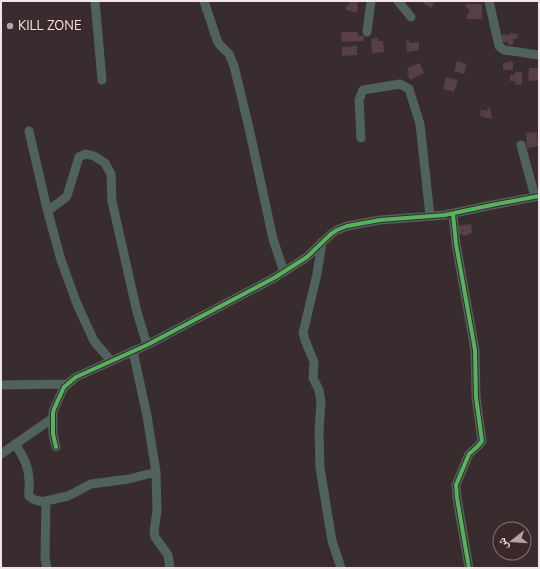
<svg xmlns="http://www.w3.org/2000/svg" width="540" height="569" font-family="'Nunito Sans','Noto Naskh Arabic',sans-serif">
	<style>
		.building { fill: #574045 }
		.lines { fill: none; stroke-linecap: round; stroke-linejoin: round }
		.minor { stroke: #4f625d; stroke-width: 9 }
		.cycleway-casing { stroke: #3c282b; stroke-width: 6 }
		.cycleway { stroke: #56b35d; stroke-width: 4 }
		.poi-dot { fill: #b2a4a6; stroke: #3c282b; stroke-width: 1.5 }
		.labels { text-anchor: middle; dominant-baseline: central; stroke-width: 3; stroke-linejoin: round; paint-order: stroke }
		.poi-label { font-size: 13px; fill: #f3e5e7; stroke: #3c282b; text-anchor: start }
	</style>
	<rect width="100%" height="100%" fill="#382c2e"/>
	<!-- building -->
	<path class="building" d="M349,1H358L357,13L346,10V5H349Z
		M420,1H435L431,8Z
		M466,4H482V19H467V14H469V8H466Z
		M341,32H358V36H364V41L342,42Z
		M510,33L518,34L517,39H513V45H508V42H502V34L510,35Z
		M378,38V41H383L384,52L372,53L371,39Z
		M409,40V43L419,42V50L407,52L406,41Z
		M357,46V55L342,56V47Z
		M457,61L467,64L464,74L454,71Z
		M510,61H513V70H503V63L510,62Z
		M420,63L424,73L410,80L407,73L409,72L407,68Z
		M529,68H539V80L528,81Z
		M515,72H522V85L515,84V81H510V75H515Z
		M446,77L458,80L454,92L443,89Z
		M487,108H490L492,119L480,116L481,110L488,111Z
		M537,132L538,146L527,148L526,133Z
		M471,224L472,233H469V235L463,236L462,234L458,235L456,226Z"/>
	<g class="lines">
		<!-- minor -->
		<path class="minor" d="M95,1L102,80
			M204,1L217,40L219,44L229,54L234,66L249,128L273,239L284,272
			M398,1L411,17
			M489,1L499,46L504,50L539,55
			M367,32L371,1
			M29,131L46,205L61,260L77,304L94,341L111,361
			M361,138L359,100L363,90L400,84L409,89L420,124L430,216
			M521,145L535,197
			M48,211C54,205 61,202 67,196L79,157L86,154L94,156L105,163L111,174L112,201L116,219L137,312L147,345
			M453,214L456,244L475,350L476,397L482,441L478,446L469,454L456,485L457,498L469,568
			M322,242L317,274L303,333L305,340L314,362L313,378L319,390L321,402L319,431L320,468L332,541L341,568
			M1,385L67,384
			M15,444C23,455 29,466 29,480C30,486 28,491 29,496C34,501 39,502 46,501
			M56,447L53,434V413L54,409L64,387L76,377L147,345L274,278L307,257L331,234L337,230L347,226L380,220L445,215L487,206L539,196
			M1,454L53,418
			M156,472L157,511L154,531L155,537L168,555L170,568
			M47,568L45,558L46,501L68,496L91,484L129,479L156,472L147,416L133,351"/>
		<defs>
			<path id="cycleway" d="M453,214L456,244L475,350L476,397L482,441L478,446L469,454L456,485L457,498L469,568
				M56,447L53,434V413L54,409L64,387L76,377L147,345L274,278L307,257L331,234L337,230L347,226L380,220L445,215L487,206L539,196"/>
		</defs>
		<!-- cycleway casing -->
		<use href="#cycleway" class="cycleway-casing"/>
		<!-- cycleway -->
		<use href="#cycleway" class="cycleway"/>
	</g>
	<!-- markers -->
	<circle class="poi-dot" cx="10" cy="26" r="4"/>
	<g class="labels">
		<!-- poi labels -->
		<g class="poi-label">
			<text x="18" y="26">KILL ZONE</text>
		</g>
	</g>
	<!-- border -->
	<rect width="540" height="569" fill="none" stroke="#f3e5e7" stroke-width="4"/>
	<!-- north arrow -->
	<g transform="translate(512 541) rotate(253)"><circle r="19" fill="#3c282b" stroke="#857476"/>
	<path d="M0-3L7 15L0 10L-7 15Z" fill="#b2a4a6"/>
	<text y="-6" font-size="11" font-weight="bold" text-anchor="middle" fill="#f3e5e7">ش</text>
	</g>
</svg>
